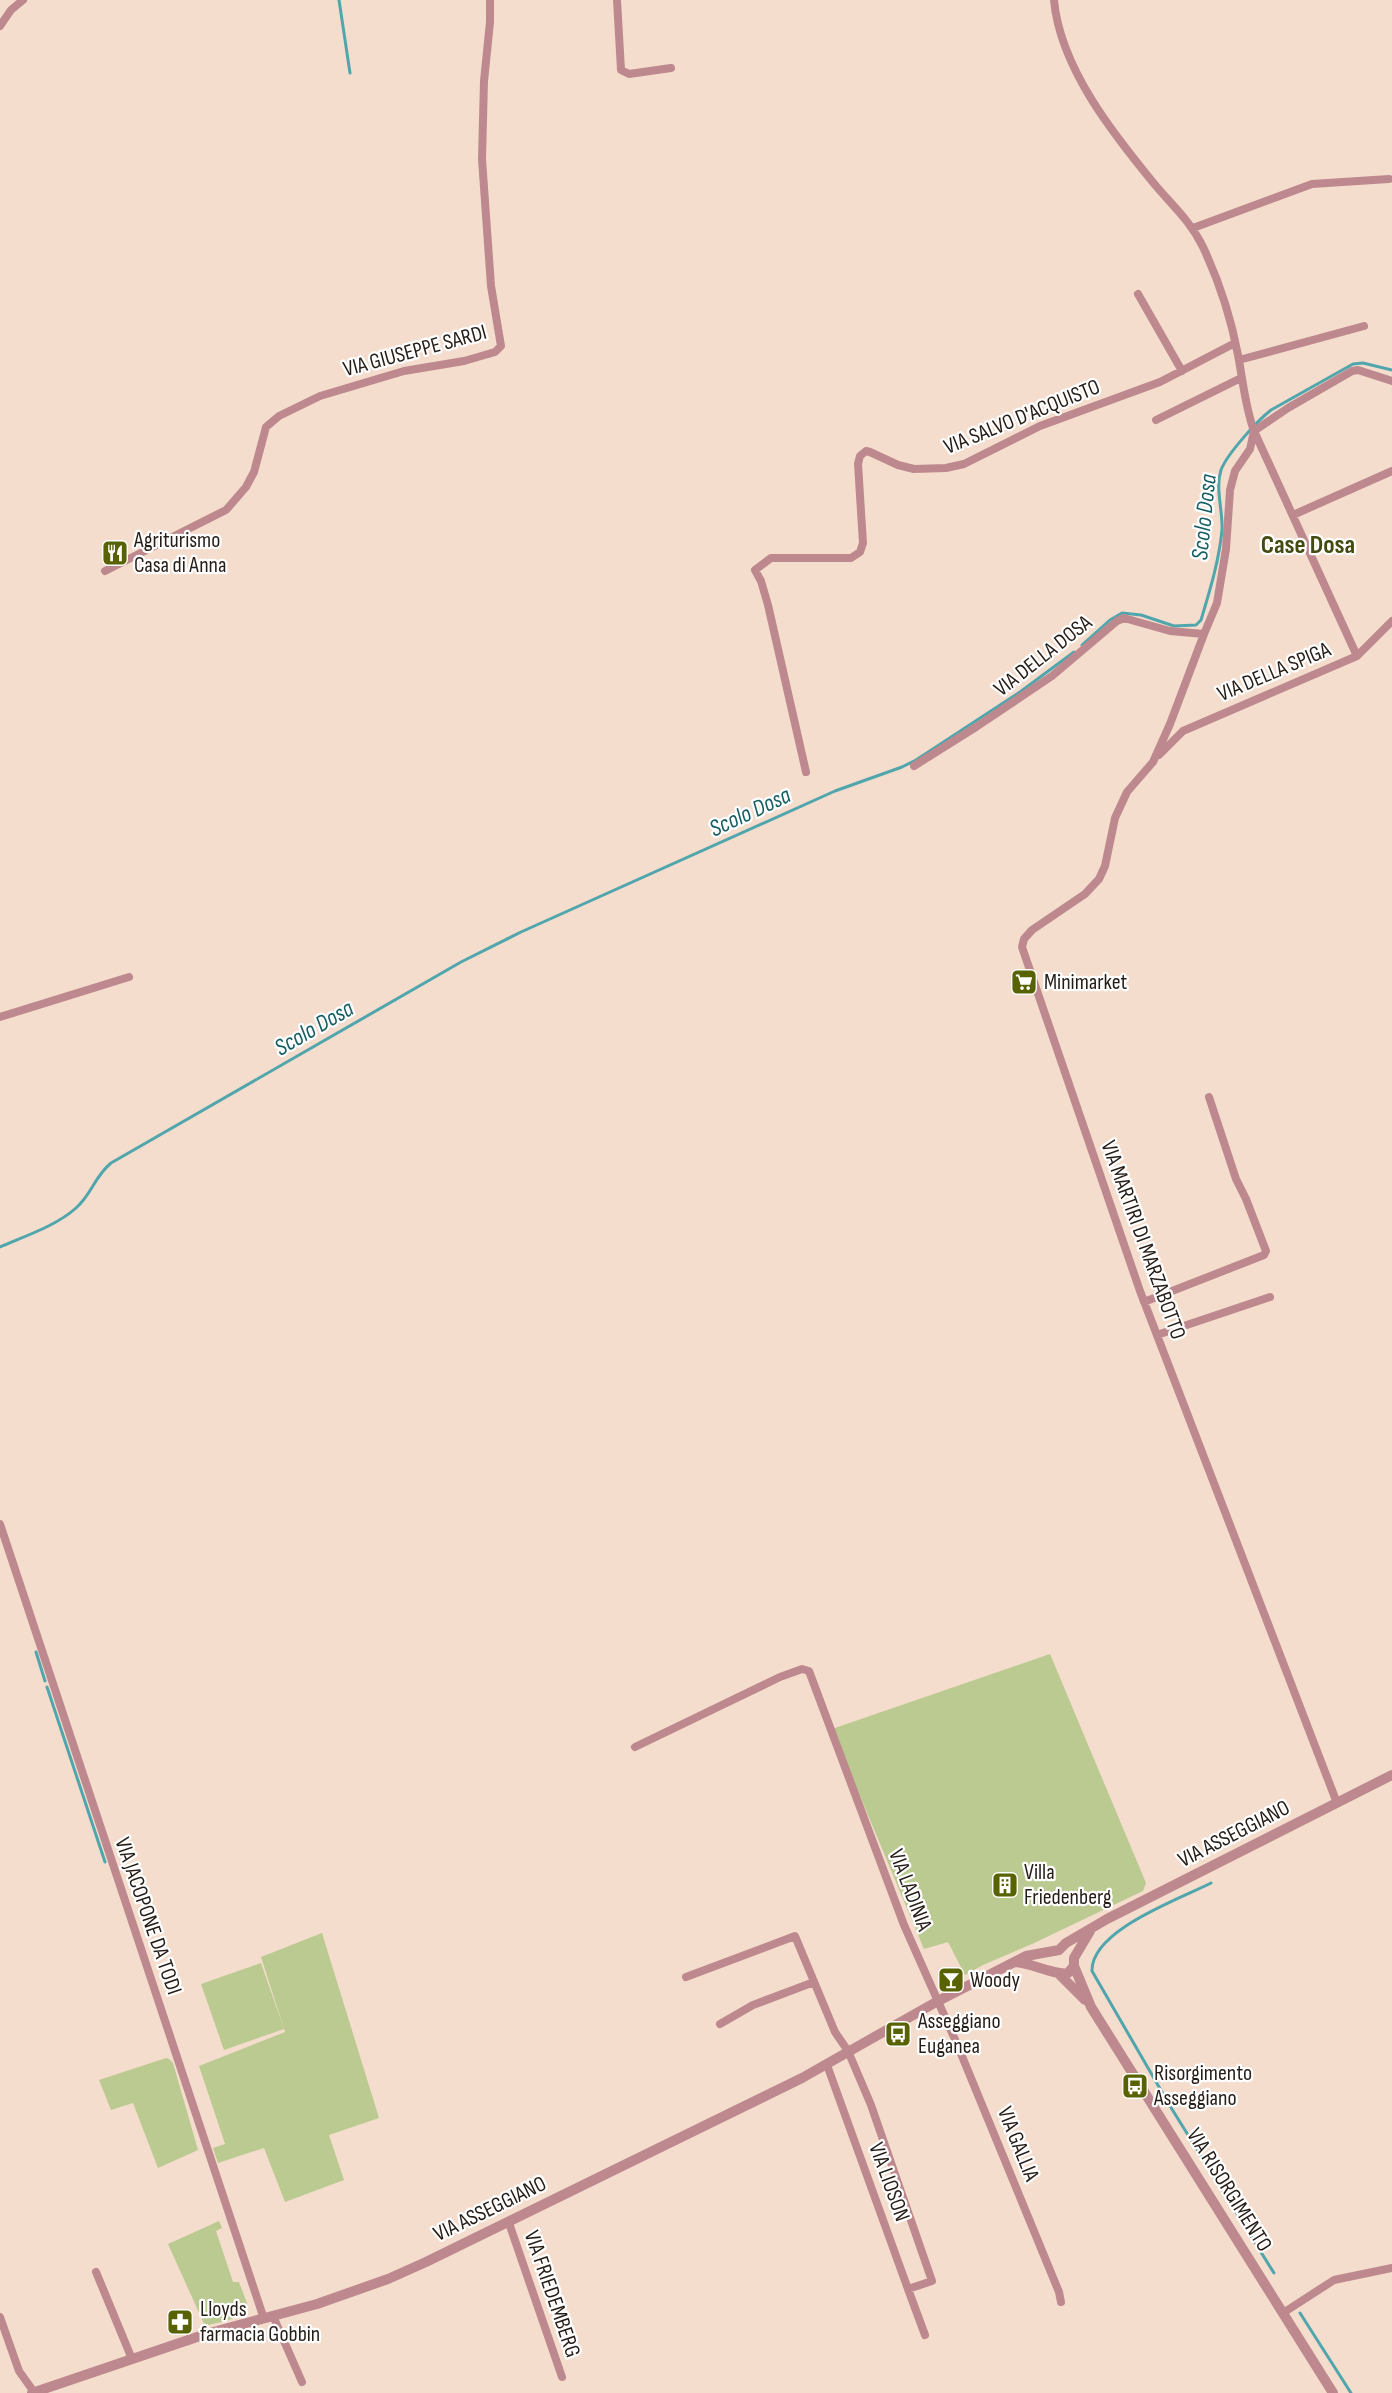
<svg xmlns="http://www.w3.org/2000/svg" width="1392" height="2393" font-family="'Sofia Sans Condensed',sans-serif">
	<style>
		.green { fill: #baca90 }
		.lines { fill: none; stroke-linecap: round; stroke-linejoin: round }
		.stream { stroke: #50a6ac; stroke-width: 3 }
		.minor { stroke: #be898e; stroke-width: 8 }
		.tertiary { stroke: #be898e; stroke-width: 10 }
		.labels { text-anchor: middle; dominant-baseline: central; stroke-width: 4.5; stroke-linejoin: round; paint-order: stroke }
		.street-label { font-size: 22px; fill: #261d17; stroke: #fff }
		.poi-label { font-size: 22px; fill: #261d17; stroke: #fff; text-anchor: start }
		.water-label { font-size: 24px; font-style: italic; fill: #175f64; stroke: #fff }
		.quarter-label { font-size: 26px; font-weight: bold; fill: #444b10; stroke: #fff }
	</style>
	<rect width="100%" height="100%" fill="#f4ddcd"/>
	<!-- green -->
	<path class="green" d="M1050,1654L1146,1883L1143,1891L1032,1944L983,1965L965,1975L948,1942L924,1949L832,1729Z
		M322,1933L379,2118L329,2135L344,2180L285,2202L264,2148L218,2163L213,2148L225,2144L199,2066L285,2032L261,1957Z
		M261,1963L284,2029L224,2050L201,1984Z
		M166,2058L169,2059L173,2063L198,2150L158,2168L133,2103L111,2110L99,2080Z
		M219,2221L222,2228L216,2231L233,2282H239L247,2303C240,2321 223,2321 205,2326L168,2244Z"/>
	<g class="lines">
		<!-- stream -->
		<path class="stream" d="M339,0L350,73
			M1082,645L1110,620L1122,613L1141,615L1174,626L1196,625L1201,620C1210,590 1219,561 1222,530C1223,511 1215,488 1221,470C1227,454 1257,421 1271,410L1353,364L1363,363L1392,370
			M0,1247C25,1236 56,1226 76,1208C92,1194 94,1177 111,1163L461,962L521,932L835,791L902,767L916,760L1020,692L1074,652
			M36,1652L45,1681
			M47,1687L105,1862
			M1211,1883C1180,1899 1091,1930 1092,1971L1170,2106L1274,2273
			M1300,2313L1351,2393"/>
		<!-- minor -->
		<path class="minor" d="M617,0L621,70L629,74L671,68
			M1054,0C1060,68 1114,135 1156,186C1173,206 1191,222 1203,247C1219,281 1231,318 1238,355C1243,381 1245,406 1254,431L1357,656L1183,731L1159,755
			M0,26L11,10L23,0
			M1193,228L1312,184L1389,179
			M1138,294L1182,371
			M1239,360L1364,326
			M1156,420L1241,378
			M1254,431L1250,449L1235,471L1230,490L1226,549L1217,603L1204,634L1170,724L1153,762L1127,792L1115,818L1105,866L1099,879L1085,894L1032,930L1024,939L1022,947L1140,1291L1337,1803
			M1254,431L1288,408L1352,371L1358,370L1392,381
			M1293,515L1392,471
			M105,571L226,510L246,487L254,472L266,427L279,416L320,396L404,371L464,361L495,352L501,346L491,286L482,159L484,81L490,22V0
			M1357,656L1392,621
			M914,766L976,727L1052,676L1117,621L1124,618L1170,631L1204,634
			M806,772L768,605L761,581L755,570L771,558H851L860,552L863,543L858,464L860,456L866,451L870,452L898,465L914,469L946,468L964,464L1040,426L1160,382L1235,343
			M0,1017L129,977
			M1144,1302L1264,1255L1266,1251L1246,1199L1236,1179L1209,1097
			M1157,1335L1270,1297
			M0,1524L264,2319
			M635,1747L780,1677L802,1669L809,1671L904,1925L957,2044L1059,2292L1061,2302
			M686,1977L795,1936L835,2032L848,2051L871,2105L932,2281L908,2289L827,2065
			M720,2024L753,2005L814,1982
			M509,2223L562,2377
			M96,2272L132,2359
			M908,2289L925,2335
			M1283,2313L1334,2280L1392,2268
			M273,2316L302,2382
			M0,2317L19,2371L34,2392"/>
		<!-- tertiary -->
		<path class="tertiary" d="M1090,1931L1074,1958V1966L1091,2007L1333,2393
			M1015,1962C1031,1963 1056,1976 1068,1973L1074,1966
			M1059,1974L1085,2000
			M32,2393L206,2334L317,2304L388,2279L426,2262L802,2078L938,2001L1026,1956L1059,1950L1066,1943L1107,1919L1392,1775"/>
	</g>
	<!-- icons -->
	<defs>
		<symbol id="restaurant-square" viewBox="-11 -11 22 22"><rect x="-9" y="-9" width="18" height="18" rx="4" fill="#586200" stroke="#fff"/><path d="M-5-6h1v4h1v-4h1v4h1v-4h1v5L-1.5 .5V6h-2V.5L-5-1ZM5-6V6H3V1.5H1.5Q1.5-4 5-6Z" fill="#fff"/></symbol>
		<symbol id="supermarket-square" viewBox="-11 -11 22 22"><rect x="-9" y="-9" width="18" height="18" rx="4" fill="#586200" stroke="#fff"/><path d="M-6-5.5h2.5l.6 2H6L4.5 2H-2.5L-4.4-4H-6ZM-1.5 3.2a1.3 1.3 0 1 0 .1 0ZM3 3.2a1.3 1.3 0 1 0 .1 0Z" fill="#fff"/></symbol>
		<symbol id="building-square" viewBox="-11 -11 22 22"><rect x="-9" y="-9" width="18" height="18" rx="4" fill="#586200" stroke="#fff"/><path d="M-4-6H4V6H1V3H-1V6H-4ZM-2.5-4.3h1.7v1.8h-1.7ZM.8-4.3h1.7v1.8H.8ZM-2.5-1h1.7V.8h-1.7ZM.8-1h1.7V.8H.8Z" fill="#fff"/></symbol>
		<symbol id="bar-square" viewBox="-11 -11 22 22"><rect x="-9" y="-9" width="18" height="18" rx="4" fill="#586200" stroke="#fff"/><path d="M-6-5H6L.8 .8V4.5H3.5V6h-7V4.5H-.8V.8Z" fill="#fff"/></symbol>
		<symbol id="bus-square" viewBox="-11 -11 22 22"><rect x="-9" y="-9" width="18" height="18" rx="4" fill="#586200" stroke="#fff"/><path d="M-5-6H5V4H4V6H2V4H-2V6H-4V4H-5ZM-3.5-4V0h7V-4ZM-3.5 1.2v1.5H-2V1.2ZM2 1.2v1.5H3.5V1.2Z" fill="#fff"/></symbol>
		<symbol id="pharmacy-square" viewBox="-11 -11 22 22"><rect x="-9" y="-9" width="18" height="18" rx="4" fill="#586200" stroke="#fff"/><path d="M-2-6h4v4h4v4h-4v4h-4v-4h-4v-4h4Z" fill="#fff"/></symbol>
	</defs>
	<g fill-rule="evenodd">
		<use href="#restaurant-square" x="100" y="538" width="30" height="30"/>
		<use href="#supermarket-square" x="1009" y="967" width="30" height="30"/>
		<use href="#building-square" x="990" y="1870" width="30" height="30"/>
		<use href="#bar-square" x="936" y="1965" width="30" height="30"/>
		<use href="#bus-square" x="883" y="2019" width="30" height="30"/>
		<use href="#bus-square" x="1120" y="2071" width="30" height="30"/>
		<use href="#pharmacy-square" x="165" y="2307" width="30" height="30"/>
	</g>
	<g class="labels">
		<!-- street labels -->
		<g class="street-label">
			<text transform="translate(415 351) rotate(-15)">VIA GIUSEPPE SARDI</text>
			<text transform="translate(1022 417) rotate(-22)">VIA SALVO D'ACQUISTO</text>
			<text transform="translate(1043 656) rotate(-38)">VIA DELLA DOSA</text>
			<text transform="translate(1274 672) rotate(-23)">VIA DELLA SPIGA</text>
			<text transform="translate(1143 1240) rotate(70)">VIA MARTIRI DI MARZABOTTO</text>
			<text transform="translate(1234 1834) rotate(-27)">VIA ASSEGGIANO</text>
			<text transform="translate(910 1890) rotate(69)">VIA LADINIA</text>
			<text transform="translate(148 1916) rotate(71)">VIA JACOPONE DA TODI</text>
			<text transform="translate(1018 2144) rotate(68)">VIA GALLIA</text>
			<text transform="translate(889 2182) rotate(70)">VIA LIOSON</text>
			<text transform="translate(1229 2190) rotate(58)">VIA RISORGIMENTO</text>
			<text transform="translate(490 2209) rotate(-26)">VIA ASSEGGIANO</text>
			<text transform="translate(552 2294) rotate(71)">VIA FRIEDEMBERG</text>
		</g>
		<!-- poi labels -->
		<g class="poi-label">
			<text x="134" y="540">Agriturismo<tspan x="134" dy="25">Casa di Anna</tspan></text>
			<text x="1044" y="982">Minimarket</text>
			<text x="1024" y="1872">Villa<tspan x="1024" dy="25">Friedenberg</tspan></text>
			<text x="970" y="1980">Woody</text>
			<text x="918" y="2021">Asseggiano<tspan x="918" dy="25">Euganea</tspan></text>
			<text x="1154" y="2073">Risorgimento<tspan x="1154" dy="25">Asseggiano</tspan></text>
			<text x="200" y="2309">Lloyds<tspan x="200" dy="25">farmacia Gobbin</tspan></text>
		</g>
		<!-- water labels -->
		<g class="water-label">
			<text transform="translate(1204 517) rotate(-84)">Scolo Dosa</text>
			<text transform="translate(750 812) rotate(-25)">Scolo Dosa</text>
			<text transform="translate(314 1028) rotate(-30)">Scolo Dosa</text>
		</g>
		<!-- quarter labels -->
		<g class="quarter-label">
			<text x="1308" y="545">Case Dosa</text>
		</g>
	</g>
</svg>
